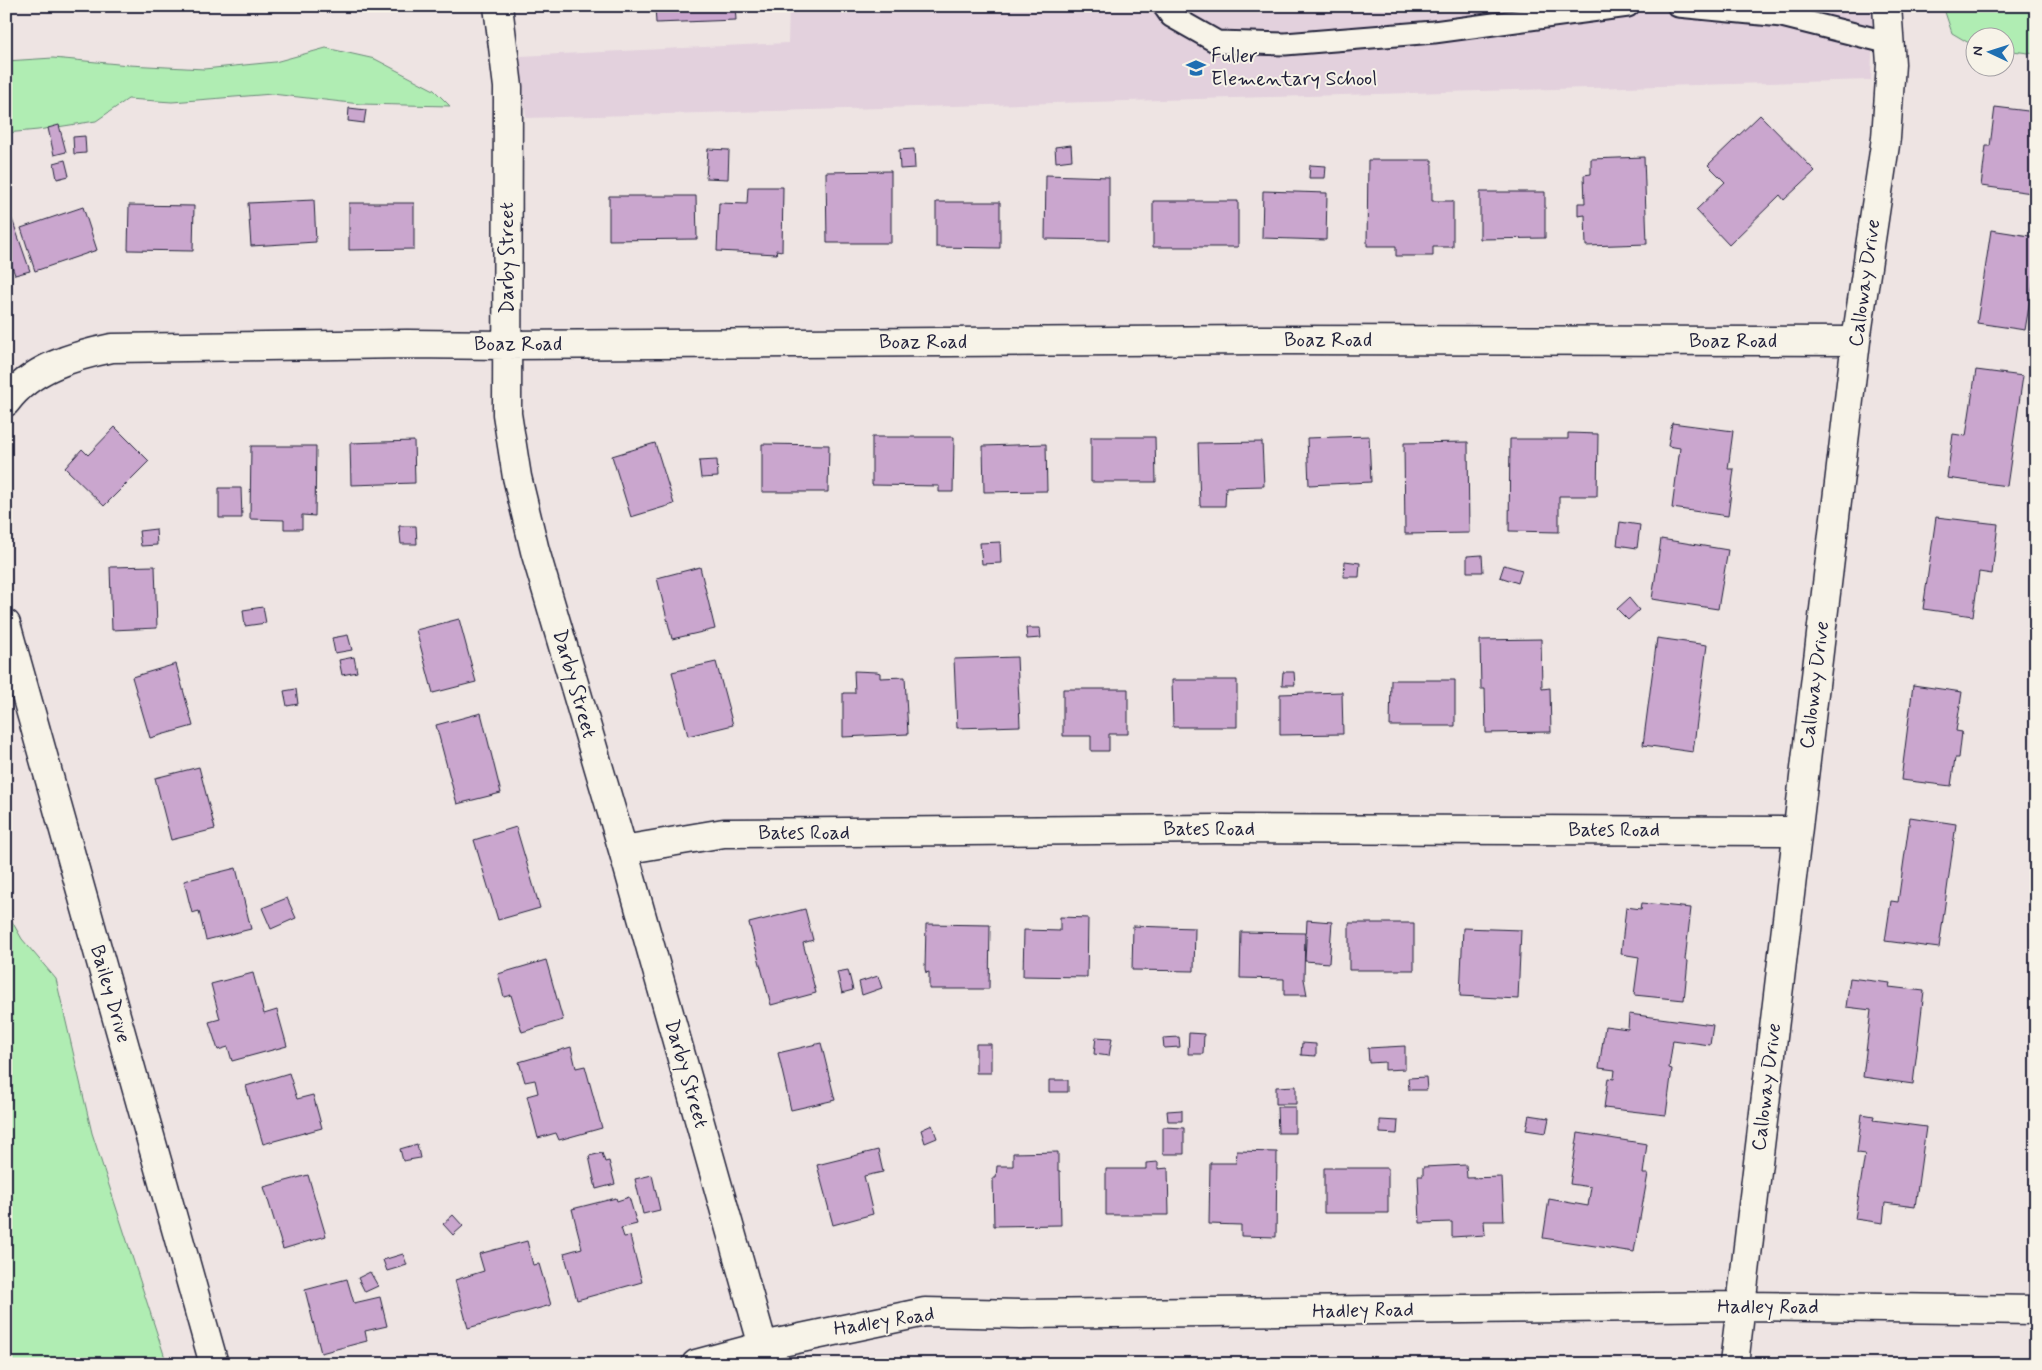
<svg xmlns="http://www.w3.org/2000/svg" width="2042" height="1370" font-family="Mynerve,sans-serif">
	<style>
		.built { fill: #e3d1dd }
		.green { fill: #b0edb3; stroke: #698877 }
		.building { fill: #caa6ce; stroke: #22223b }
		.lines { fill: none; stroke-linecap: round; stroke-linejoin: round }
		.lane-casing { stroke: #22223b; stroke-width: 25 }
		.street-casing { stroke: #22223b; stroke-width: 31 }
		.lane { stroke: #f7f3e8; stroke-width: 21 }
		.street { stroke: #f7f3e8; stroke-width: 28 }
		.labels { text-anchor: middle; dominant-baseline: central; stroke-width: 4; stroke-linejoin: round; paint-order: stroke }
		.poi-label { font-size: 20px; fill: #22223b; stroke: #f7f3e8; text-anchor: start }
		.street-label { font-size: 20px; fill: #22223b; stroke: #f7f3e8 }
	</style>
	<rect width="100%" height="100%" fill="#eee4e3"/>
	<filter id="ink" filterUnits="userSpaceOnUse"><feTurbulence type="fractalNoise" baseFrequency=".02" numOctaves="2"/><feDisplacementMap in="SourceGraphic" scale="10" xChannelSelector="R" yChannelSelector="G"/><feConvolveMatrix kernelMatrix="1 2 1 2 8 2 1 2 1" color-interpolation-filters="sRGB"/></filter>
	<g filter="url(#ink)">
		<!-- built -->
		<path class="built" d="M789,6H1874L1871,80L526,118L520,56L788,43Z"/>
		<!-- green -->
		<path class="green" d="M1943,6H2036V54L2005,50L2004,38H1974V46L1952,33Z
			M326,48L375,59L434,90L450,106L360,104L272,94L172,102L128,99L96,121L38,130L6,133V61L53,58L129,65L204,69L275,62Z
			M6,911L22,939L56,979L92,1133L167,1364H6Z"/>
		<!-- building -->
		<path class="building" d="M655,6H735L736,20L656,23Z
			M1995,107L2036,112V162L2032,193L1981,186L1986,146H1990Z
			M349,108L366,110L364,123L348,121Z
			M1760,115L1815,171L1784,200L1780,195L1729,245L1696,210L1725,182L1708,165Z
			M59,125L66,152L54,155L48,128Z
			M85,136L86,153L74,154L73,137Z
			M1071,145L1072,160L1056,162L1055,147Z
			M708,149L729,150L728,179L706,178Z
			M914,149L915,168L900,169L899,150Z
			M1644,157L1647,244L1586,246L1585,215L1578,216V203H1585L1584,175L1591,174V159Z
			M65,160L69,176L57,179L54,163Z
			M1368,160H1432V201H1453V247H1433V256H1396V246H1367Z
			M1310,165L1326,166L1325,178H1309Z
			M891,171V243H827L826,172Z
			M1046,175L1109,177V240L1045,239Z
			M748,187H783L782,251L776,250L777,254L717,251L719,203L747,204Z
			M1263,191L1327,193L1326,240L1262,238Z
			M1480,192H1545V238L1480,239Z
			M609,196H696L697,239L609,240Z
			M314,200L316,242L251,246L248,203Z
			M1153,201H1238V247H1153Z
			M936,202H1000V248L936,247Z
			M349,203H414V249L349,250Z
			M129,205L194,206L193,251L128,250Z
			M83,207L97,250L35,271L21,228Z
			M12,219L30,271L15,275L6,250V221Z
			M1991,230L2036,237V265L2025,330L1977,323Z
			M1976,370L2023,376L2007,486L1947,478L1953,434L1966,436Z
			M1672,423L1733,431L1728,469H1734L1728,516L1672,508L1680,448L1668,446Z
			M115,427L149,461L104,506L65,468L82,449L88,455Z
			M1568,433L1598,434L1597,496H1559V532L1509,531L1510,439H1568Z
			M1369,436L1371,482L1309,485L1307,438Z
			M872,437H954L953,492H939V486L872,485Z
			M1091,437H1155L1156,482H1091Z
			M414,441L415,483L351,485L350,443Z
			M1262,442L1264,486L1226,487L1225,506H1200L1198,443Z
			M1468,442L1469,533L1405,534L1404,443Z
			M655,443L674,504L631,517L612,456Z
			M762,444L829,445L828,492H762Z
			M1046,444L1047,491L984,492L983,446Z
			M251,446H316L315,516L302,515V529H284V520L250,519Z
			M717,460L718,477L701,478L699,461Z
			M219,488H241L242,518H219Z
			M1936,517L1998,524L1992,574L1979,572L1973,616L1923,609Z
			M1620,522L1640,525L1637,548L1617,545Z
			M399,526H416L417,544H401Z
			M156,529L157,545L141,546L139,531Z
			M1661,539L1728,550L1718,609L1652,599Z
			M1000,542L1001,563L982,564L980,543Z
			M1482,555L1483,572H1467V556Z
			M1345,561L1360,563L1359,577H1344Z
			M1504,565L1522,570L1518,583L1500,577Z
			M155,566L157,628L112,630L110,567Z
			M700,567L715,629L672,639L657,578Z
			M1629,598L1639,610L1628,620L1617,609Z
			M263,607L266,623L245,626L243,610Z
			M459,619L476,682L433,693L416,630Z
			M1026,628H1040L1041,638L1027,639Z
			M348,635L352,650L335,653L332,638Z
			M1657,638L1707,645L1693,752L1643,745Z
			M1541,639L1542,689L1550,688L1551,732L1486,733L1485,689H1481L1480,640Z
			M354,657L357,672L342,675L339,660Z
			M1017,657L1020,726L957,728L954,659Z
			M716,662L733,725L688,736L672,672Z
			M176,664L193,726L150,738L132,677Z
			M854,671L877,672L880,673V678L905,677L908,734L843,737V693H855Z
			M1283,672H1294L1295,685H1282Z
			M1172,680H1237V727H1173Z
			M1391,680H1455V726H1390Z
			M1913,685L1962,692L1956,731L1962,732L1959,758H1955L1951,786L1901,780Z
			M296,689L298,704L287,706L284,691Z
			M1063,689H1128V734H1109V751H1091V736H1063Z
			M1342,692L1343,734L1280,735V694Z
			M481,713L501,793L457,804L436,725Z
			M199,767L215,829L171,840L155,778Z
			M1910,817L1956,824L1939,948L1885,941L1891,901L1898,902Z
			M516,827L540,908L498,920L474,840Z
			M236,868L251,929L206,940L199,911L192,913L184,881Z
			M287,898L296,918L271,929L262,908Z
			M1642,903L1691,908L1685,960L1688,961L1684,1000L1634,995L1639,957L1621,954L1626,907L1641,909Z
			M805,909L813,940L803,943L816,993L771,1005L749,923Z
			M1060,917L1088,918L1087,977L1023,976L1024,930L1060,931Z
			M1307,920L1332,922L1329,963L1305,961Z
			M1349,923H1414V970H1349Z
			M926,924L990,925L989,989H929V972L926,973L925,969Z
			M1133,926L1195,928L1194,971L1132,970Z
			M1463,928L1521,930L1518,999L1460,996Z
			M1241,932L1305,933L1304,979L1307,995H1284V979L1240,978Z
			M546,960L563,1020L522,1032L511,995L504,997L498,974Z
			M848,970L853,990L842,993L837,972Z
			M253,973L264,1014L277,1010L287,1046L232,1061L228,1047L218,1050L209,1022L220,1019L211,984Z
			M878,976L882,988L862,995L859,982Z
			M1850,978L1890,983L1889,987L1924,991L1913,1084L1863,1077L1871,1010L1846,1007Z
			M1629,1014L1713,1025L1710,1045L1673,1040L1669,1068L1672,1069L1666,1115L1604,1108L1608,1078L1614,1079L1615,1070L1599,1068L1605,1026L1628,1029Z
			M1189,1033L1204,1034L1203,1054H1188Z
			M1096,1037L1112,1038L1109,1056L1094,1054Z
			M1179,1037L1180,1047L1164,1048L1163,1038Z
			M821,1043L835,1100L791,1110L778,1053Z
			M1302,1043L1316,1044V1056L1301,1055Z
			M976,1044H991V1073H976Z
			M1405,1046V1069L1385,1070V1062L1369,1063L1368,1048Z
			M571,1047L576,1068L585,1066L602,1128L559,1140L556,1133L538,1138L527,1096L538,1093L535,1080L525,1082L519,1062Z
			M289,1073L297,1099L313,1095L322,1128L263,1144L246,1086Z
			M1426,1077L1427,1090H1409L1408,1078Z
			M1049,1080H1068V1092H1049Z
			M1296,1086V1104H1276V1087Z
			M1277,1107H1295V1133H1278Z
			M1182,1110V1121H1168L1167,1111Z
			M1862,1114L1874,1116L1873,1120L1926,1127L1915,1207L1885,1203L1883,1223L1855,1219L1865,1154L1857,1153Z
			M1529,1115L1549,1118L1546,1133L1526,1130Z
			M1380,1120L1398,1121L1397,1134L1380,1133Z
			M932,1125L937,1138L925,1143L921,1130Z
			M1163,1127L1184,1128V1154H1163Z
			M1578,1133L1647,1144L1643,1174H1648L1634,1252L1543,1238L1549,1199L1588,1206L1591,1187L1570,1184Z
			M417,1144L420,1158L403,1161L400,1149Z
			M878,1150L883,1172L864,1176L873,1214L833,1225L817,1165Z
			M1237,1151L1277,1152L1276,1237L1241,1236V1225L1209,1224L1210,1163H1236Z
			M1058,1152V1171H1060L1061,1225L994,1226L993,1178H996L997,1166H1013V1153Z
			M602,1153L605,1162L609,1161L615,1184L596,1189L589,1156Z
			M1158,1162V1169L1168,1168L1169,1215H1106V1169H1146V1163Z
			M1466,1165L1467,1178L1502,1177L1504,1221H1484L1485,1235L1452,1237V1222L1420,1223L1418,1176H1423V1167Z
			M1324,1168H1388V1213H1324Z
			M308,1175L326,1236L283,1249L264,1187Z
			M652,1175L660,1210L643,1214L635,1179Z
			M629,1197L637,1224L621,1228L624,1237L630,1236L642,1282L577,1300L564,1253L582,1248L572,1209L616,1198L617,1201Z
			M453,1215L463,1226L453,1235L443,1224Z
			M527,1241L533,1265L539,1264L551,1305L468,1328L455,1280L484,1271L479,1254Z
			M403,1254L407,1265L387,1271L383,1260Z
			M370,1272L378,1286L365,1292L358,1278Z
			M347,1279L354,1303L380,1297L387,1326L365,1331L367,1341L321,1353L305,1290Z"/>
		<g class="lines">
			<defs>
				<path id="lane" d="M1164,6L1171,16L1217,42L1285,44L1434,32L1628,6
					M1678,6L1782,16L1890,43"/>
				<path id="street" d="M498,6L508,87L507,414L517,477L535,551L623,850L763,1346
					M6,402C31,368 73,356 112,348L407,344L506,345L1260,340L1856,341
					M6,624L214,1364
					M623,850L724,833L1216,829L1797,831
					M696,1364L763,1346L925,1312L1021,1314L1742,1306L2036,1310
					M1734,1364L1856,341L1886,138L1891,64L1887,6"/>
			</defs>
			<!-- lane casing -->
			<use href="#lane" class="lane-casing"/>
			<!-- street casing -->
			<use href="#street" class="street-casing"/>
			<!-- lane -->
			<use href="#lane" class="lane"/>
			<!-- street -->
			<use href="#street" class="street"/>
		</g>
	</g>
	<!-- icons -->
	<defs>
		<symbol id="school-bare" viewBox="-9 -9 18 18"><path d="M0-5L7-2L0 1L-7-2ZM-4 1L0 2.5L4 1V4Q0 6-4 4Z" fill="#1f6fb2" stroke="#f7f3e8" stroke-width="2.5" paint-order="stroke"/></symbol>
	</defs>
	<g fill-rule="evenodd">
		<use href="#school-bare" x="1182" y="54" width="28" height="28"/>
	</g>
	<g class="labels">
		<!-- poi labels -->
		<g class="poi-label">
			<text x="1211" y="56">Fuller<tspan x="1211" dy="23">Elementary School</tspan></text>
		</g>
		<!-- street labels -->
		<g class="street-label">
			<text transform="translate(507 258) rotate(-90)">Darby Street</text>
			<text transform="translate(1865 283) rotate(-82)">Calloway Drive</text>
			<text x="1328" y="340">Boaz Road</text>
			<text x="1733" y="341">Boaz Road</text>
			<text x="923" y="342">Boaz Road</text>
			<text x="518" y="344">Boaz Road</text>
			<text transform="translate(574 684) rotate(74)">Darby Street</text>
			<text transform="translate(1815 685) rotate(-83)">Calloway Drive</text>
			<text x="1209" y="829">Bates Road</text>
			<text x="1614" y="830">Bates Road</text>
			<text x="804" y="833">Bates Road</text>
			<text transform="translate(110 994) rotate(74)">Bailey Drive</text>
			<text transform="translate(686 1074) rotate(74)">Darby Street</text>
			<text transform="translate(1767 1087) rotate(-83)">Calloway Drive</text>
			<text x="1768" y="1307">Hadley Road</text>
			<text transform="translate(1363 1311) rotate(-1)">Hadley Road</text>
			<text transform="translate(884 1322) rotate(-9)">Hadley Road</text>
		</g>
	</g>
	<!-- margin -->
	<rect width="2042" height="1370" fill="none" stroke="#f7f3e8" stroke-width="25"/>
	<rect x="12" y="12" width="2017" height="1345" fill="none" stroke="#22223b" stroke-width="2" filter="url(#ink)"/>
	<!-- north arrow -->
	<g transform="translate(1990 52) rotate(274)"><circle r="24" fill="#f7f3e8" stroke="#a29fa3"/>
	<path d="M0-4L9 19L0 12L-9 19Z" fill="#1f6fb2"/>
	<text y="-8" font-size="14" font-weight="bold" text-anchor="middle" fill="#22223b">N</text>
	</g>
</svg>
